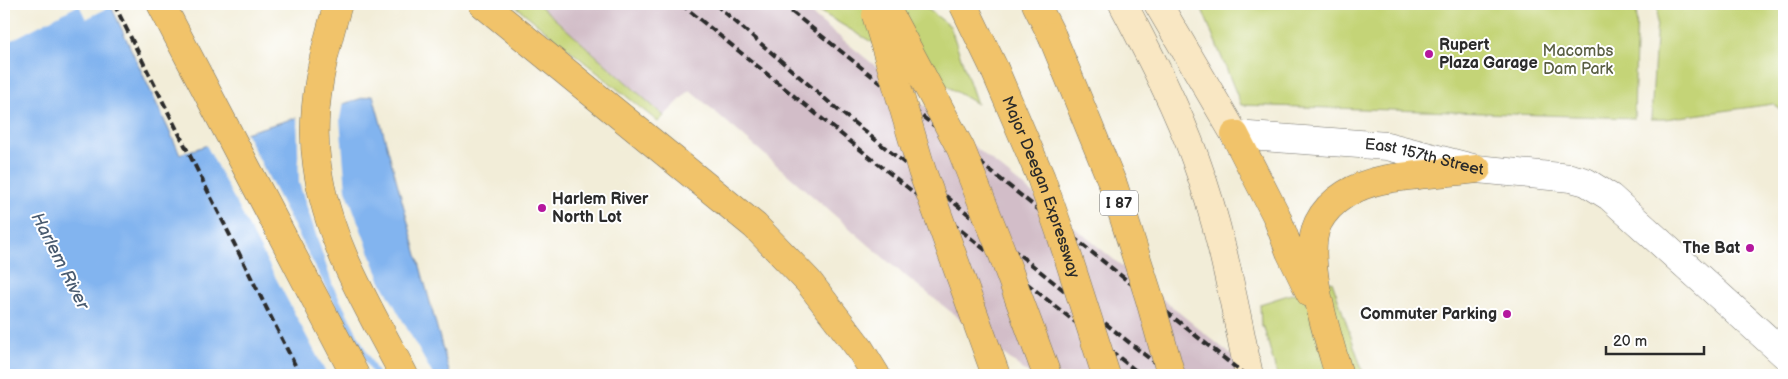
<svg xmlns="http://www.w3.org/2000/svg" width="1788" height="379" font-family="'Balsamiq Sans',sans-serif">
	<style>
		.railway { fill: #d2bdc8 }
		.green { fill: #c4d477; stroke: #788051 }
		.water { fill: #82b4ef; stroke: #56708d }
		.pier { fill: #f2edd8 }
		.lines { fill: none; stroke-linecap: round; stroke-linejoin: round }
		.minor-casing { stroke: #716f68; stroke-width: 29 }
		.secondary-casing { stroke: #716f68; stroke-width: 29 }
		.motorway-casing { stroke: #716f68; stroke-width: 29 }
		.minor { stroke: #fff; stroke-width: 28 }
		.secondary { stroke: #f9e7c3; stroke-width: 28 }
		.motorway { stroke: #f1c36a; stroke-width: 28 }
		.rail { stroke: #2b2b2b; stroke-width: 4; stroke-dasharray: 8 4; stroke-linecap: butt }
		.motorway-bridge-casing { stroke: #716f68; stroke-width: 29; stroke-linecap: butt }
		.motorway-bridge { stroke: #f1c36a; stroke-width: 28 }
		.poi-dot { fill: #b5179e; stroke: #fff; stroke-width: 2 }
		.labels { text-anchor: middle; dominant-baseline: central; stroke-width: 4; stroke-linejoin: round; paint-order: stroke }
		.shield { fill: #fff; stroke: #6b6b6b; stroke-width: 1 }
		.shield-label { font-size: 15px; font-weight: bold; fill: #2b2b2b }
		.poi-label { font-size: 16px; font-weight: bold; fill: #2b2b2b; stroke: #fff; text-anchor: start }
		.park-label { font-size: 16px; fill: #595e42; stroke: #fff }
		.street-label { font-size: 16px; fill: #2b2b2b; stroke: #fff }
		.water-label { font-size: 18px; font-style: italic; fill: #495b70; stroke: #fff }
	</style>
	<rect width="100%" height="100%" fill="#fff"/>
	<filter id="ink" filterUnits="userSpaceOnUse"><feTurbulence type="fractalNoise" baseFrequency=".02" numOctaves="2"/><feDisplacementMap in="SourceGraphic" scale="10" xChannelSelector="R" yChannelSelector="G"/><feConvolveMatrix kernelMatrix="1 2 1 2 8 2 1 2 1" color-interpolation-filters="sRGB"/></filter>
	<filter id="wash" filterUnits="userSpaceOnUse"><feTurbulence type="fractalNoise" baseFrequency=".0096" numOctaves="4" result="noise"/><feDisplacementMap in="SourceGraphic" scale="20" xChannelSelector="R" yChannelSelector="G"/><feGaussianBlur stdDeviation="1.12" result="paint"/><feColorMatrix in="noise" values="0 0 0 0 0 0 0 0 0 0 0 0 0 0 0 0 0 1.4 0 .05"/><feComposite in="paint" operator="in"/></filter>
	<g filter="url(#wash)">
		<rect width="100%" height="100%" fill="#f2edd8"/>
		<!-- railway -->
		<path class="railway" d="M538,4H799L1256,375H1030L892,265L690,90L664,116Z"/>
		<!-- green -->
		<path class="green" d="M513,4H538L664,116L658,122Z
			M807,4H921L950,26L977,104Z
			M1200,4H1637L1634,118L1241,105Z
			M1658,4H1784V112L1773,104L1665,119H1651Z
			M1332,281L1364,375H1277L1264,328L1261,326L1260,304Z"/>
		<!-- water -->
		<path class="water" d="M4,4H110L180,154L248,132L373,95L450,375H4Z"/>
		<!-- pier -->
		<path class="pier" d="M4,4H105L108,8L86,19L79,5L4,44Z
			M343,102L340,119L346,190L380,280L433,375H379L333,286L299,183L297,115Z
			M244,130L335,305L373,375H327L229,189L205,143Z"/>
	</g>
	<g filter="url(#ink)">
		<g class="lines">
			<defs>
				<g id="minor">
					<path id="s1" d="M1235,135L1387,146L1477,169L1571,178L1586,182L1610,197L1784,354"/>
				</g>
				<path id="secondary" d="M1123,4C1149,54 1176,105 1195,158C1221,229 1234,303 1249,375
					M1158,4L1235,135"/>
				<path id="motorway" d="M161,4L355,375
					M338,4C323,55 309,111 317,165C327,241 369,308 404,375
					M483,4L755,226L808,281L860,349L876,375
					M963,4L994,68
					M1036,4L1052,36
					M1235,135L1276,215L1290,252L1310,293
					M1339,375C1329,340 1301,258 1318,223C1330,199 1357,185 1382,180C1412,174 1446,173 1477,169"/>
			</defs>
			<!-- minor casing -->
			<use href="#minor" class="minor-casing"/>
			<!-- secondary casing -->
			<use href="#secondary" class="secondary-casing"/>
			<!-- motorway casing -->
			<use href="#motorway" class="motorway-casing"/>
			<!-- minor -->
			<use href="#minor" class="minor"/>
			<!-- secondary -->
			<use href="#secondary" class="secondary"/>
			<!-- motorway -->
			<use href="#motorway" class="motorway"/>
			<!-- rail -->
			<path class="rail" d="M114,4L300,375
				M681,4L826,122L1141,375
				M715,4L838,110L1170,375
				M782,4L1245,375"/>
			<defs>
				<g id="motorway-bridge">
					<path d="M884,4L961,149L1001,250L1047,375"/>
					<path d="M876,15L922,171L996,375"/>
					<path d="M1052,36L1114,187L1149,297L1171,375"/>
					<path id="s2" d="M994,68L1041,178L1061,235L1106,375"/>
				</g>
			</defs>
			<!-- motorway-bridge casing -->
			<use href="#motorway-bridge" class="motorway-bridge-casing"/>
			<!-- motorway-bridge -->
			<use href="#motorway-bridge" class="motorway-bridge"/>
		</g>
	</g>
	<!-- markers -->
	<g class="poi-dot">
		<circle cx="1429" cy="54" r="5"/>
		<circle cx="542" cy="208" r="5"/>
		<circle cx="1750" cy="248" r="5"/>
		<circle cx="1507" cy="314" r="5"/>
	</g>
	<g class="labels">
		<!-- shield labels -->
		<rect class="shield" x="1100" y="190.5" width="38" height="25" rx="4"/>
		<g class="shield-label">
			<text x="1119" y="203">I 87</text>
		</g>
		<!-- poi labels -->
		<g class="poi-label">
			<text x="1439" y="45">Rupert<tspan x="1439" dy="18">Plaza Garage</tspan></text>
			<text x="552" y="199">Harlem River<tspan x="552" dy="18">North Lot</tspan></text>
			<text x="1740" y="248" text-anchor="end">The Bat</text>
			<text x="1497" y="314" text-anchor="end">Commuter Parking</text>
		</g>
		<!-- park labels -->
		<g class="park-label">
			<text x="1578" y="51">Macombs<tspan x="1578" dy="18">Dam Park</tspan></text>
		</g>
		<!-- street labels -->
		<g class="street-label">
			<text stroke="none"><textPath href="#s1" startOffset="191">East 157th Street</textPath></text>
			<text stroke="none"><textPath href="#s2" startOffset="128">Major Deegan Expressway</textPath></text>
		</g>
		<!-- water labels -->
		<g class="water-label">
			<text transform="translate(60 261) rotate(63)">Harlem River</text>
		</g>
	</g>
	<!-- margin -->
	<rect width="1788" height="379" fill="none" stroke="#fff" stroke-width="20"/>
	<!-- scale -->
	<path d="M1606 346v8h98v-8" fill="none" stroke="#2b2b2b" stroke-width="2.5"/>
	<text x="1613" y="346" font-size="15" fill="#2b2b2b" stroke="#ffffff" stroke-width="4" paint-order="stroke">20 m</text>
</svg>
